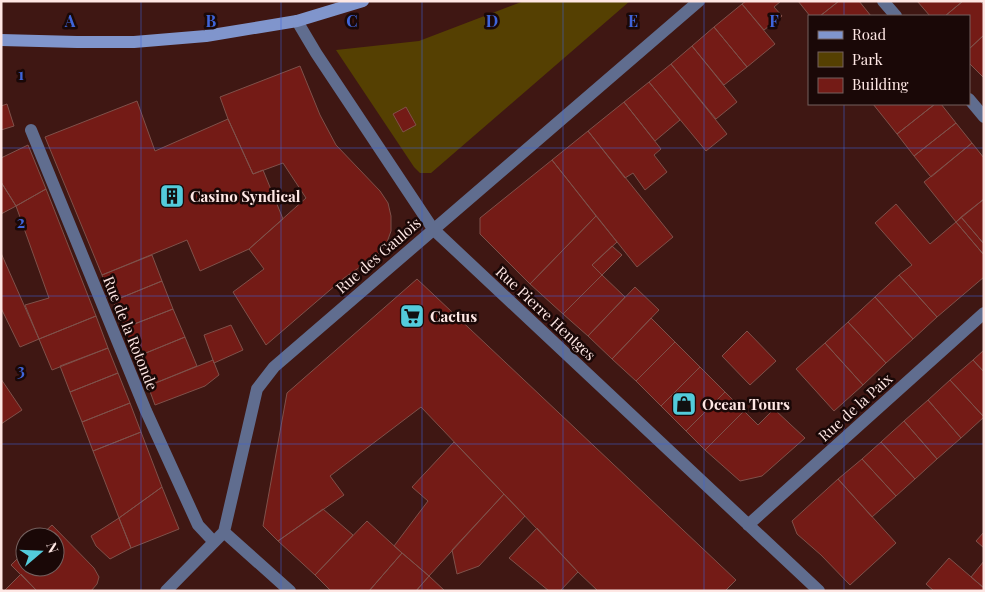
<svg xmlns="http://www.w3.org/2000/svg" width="985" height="592" font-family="'Playfair Display',serif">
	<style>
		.green { fill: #554002 }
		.building { fill: #741b16; stroke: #7f514a }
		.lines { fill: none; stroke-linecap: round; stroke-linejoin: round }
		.street { stroke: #606d8f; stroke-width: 12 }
		.secondary { stroke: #8095cc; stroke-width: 12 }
		.grid { fill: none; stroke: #3f65da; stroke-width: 1; stroke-opacity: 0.55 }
		.labels { text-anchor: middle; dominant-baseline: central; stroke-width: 5; stroke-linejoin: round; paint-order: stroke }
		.poi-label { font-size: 15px; font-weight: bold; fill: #fee7e4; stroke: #1a0807; text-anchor: start }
		.street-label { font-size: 15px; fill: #fee7e4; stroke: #1a0807 }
		.grid-label { font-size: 16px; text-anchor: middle; font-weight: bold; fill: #3f65da; stroke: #1a0807; stroke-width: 5; stroke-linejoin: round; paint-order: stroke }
	</style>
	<rect width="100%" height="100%" fill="#3f1713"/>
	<!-- green -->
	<path class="green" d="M524,1H630L431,173H420L414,167L336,50L419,41Z"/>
	<!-- building -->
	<path class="building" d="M746,1H781L774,7L782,16L764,30L742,4Z
		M798,1H839L820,16H810Z
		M839,1H859L871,16H820Z
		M917,1H963L945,16H930Z
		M963,1H980L984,5V35L969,49V16H945Z
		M742,4L775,44L747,67L714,27Z
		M714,27L747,67L724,85L692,46Z
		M984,35V78L969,63V49Z
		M692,46L737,102L716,119L671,64Z
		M671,64L727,134L706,151L649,82Z
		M300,66L320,115L336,145L380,191L388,203L391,216V231L386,245L376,256L344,278L266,345L233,292L264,269L249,249L306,198L283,163L253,174L228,119L220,97Z
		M649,82L680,120L655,141L624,102Z
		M137,101L155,151L228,119L253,174L263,170L283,219L249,249L200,271L187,240L102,275L45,137Z
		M624,102L661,149L654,155L667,172L645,190L633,173L625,178L588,131Z
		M7,104L14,126L1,130V106Z
		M873,104H935L897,134Z
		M935,104H941L956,123L914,156L897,134Z
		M406,107L416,125L403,132L393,114Z
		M956,123L972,143L931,177L914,156Z
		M588,131L673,237L637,267L552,160Z
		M972,143L984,158V199L956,222L924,182Z
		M28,145L46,189L16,206L1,182V158Z
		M552,160L596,216L530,284L480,234V218Z
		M1,182L16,206L1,214Z
		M46,189L96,316L39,339L25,305L49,298L16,206Z
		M984,199V244L961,217Z
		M896,204L930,244L956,222L984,255V277L937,317L899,275L912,265L875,223Z
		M596,216L617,242L592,265L602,275L563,314L530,284Z
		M961,217L984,244V255L956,222Z
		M612,246L622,255L602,275L592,265Z
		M1,253L39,339L20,347L1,308Z
		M152,255L162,281L113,301L102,275Z
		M602,275L625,297L588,336L563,314Z
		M899,275L937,317L913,339L875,297Z
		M417,279L736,580L725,591H598L578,572L421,407L330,476L344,495L278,541L263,526L287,393Z
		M162,281L173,309L124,328L113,301Z
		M635,287L659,310L612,359L588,336Z
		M875,297L913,339L886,363L848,322Z
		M173,309L185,337L136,357L124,328Z
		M96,316L108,348L52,370L39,339Z
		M651,318L675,342L636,381L612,359Z
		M848,322L886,363L863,385L825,343Z
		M231,325L243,350L214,363L204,335Z
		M747,331L776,361L750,385L722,356Z
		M185,337L197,366L148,386L136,357Z
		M675,342L700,367L661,406L636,381Z
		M825,343L863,385L834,411L796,369Z
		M108,348L118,373L70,392L60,366Z
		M984,350V372L973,360Z
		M213,360L219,375L205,386L155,405L148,386Z
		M973,360L984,372V417L950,380Z
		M700,367L725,392L686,431L661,406Z
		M118,373L130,403L82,422L70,392Z
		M1,379L22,410L1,424Z
		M950,380L984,417L961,438L928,400Z
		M725,392L744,411L705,450L686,431Z
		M928,400L961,438L937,459L904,421Z
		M130,403L141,432L93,451L82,422Z
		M774,409L805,438L762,476L740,481L705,450L744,411L758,425Z
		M904,421L937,459L915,479L881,442Z
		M141,432L162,487L119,518L93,451Z
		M454,442L504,494L429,576L394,546L428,501L412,487Z
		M881,442L915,479L896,496L862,459Z
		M862,459L896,496L872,517L838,479Z
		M838,479L896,543L850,585L821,555L797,534L792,521Z
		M162,487L179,529L131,548L119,518Z
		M504,494L525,516L479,566L457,574L452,550Z
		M323,509L353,535L315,575L278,541Z
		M119,518L131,548L110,559L96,546L91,536Z
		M367,521L402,553L369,591H331L315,575Z
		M52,525L94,568L99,577L97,584L91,591H37L11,565L25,551V567H55V537H39Z
		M537,528L578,572L560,591H549L509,558Z
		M984,532V548L976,541Z
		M402,553L429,576L416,591H369Z
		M949,558L984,588V591H934L926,584Z
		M984,561V588L971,577Z
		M21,574L37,591H1V588L4,591Z
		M429,576L445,591H416Z"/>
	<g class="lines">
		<!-- street -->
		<path class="street" d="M883,1L896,16
			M297,21L316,53L433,229L819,591
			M969,99L984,117
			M31,130L146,411L198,525L214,542
			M748,525L984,313
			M224,532L290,591
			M166,591L224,532L257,389L274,367L699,1"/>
		<!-- secondary -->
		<path class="secondary" d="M1,40L77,42H134L206,36L297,21L363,1"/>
	</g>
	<!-- grid -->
	<path class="grid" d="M141,1V591M281,1V591M422,1V591M563,1V591M704,1V591M844,1V16M844,104V591M1,148H984M1,296H984M1,444H984"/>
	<!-- icons -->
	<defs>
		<symbol id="building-square" viewBox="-11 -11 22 22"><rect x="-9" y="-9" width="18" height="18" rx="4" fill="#53cbdb" stroke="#1a0807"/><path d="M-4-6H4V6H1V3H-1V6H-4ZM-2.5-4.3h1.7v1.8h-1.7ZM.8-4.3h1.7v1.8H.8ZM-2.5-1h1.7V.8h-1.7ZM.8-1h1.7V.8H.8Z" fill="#111"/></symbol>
		<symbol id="supermarket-square" viewBox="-11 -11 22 22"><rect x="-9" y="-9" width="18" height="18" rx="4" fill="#53cbdb" stroke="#1a0807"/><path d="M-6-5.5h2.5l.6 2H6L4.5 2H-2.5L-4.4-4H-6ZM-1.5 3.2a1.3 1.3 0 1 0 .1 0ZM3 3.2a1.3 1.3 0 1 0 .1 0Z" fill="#111"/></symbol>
		<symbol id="shop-square" viewBox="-11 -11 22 22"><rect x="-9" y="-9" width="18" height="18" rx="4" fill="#53cbdb" stroke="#1a0807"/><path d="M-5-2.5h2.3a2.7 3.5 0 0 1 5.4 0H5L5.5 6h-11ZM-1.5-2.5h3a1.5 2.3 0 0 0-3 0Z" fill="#111"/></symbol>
	</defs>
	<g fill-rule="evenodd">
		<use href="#building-square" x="158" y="182" width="28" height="28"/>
		<use href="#supermarket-square" x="398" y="302" width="28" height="28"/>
		<use href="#shop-square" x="670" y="390" width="28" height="28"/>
	</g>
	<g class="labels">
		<!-- poi labels -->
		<g class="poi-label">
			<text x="190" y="196">Casino Syndical</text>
			<text x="430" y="316">Cactus</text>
			<text x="702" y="404">Ocean Tours</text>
		</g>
		<!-- street labels -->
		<g class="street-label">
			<text transform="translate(378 255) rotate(-41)">Rue des Gaulois</text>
			<text transform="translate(546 313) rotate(43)">Rue Pierre Hentges</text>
			<text transform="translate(131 333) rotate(68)">Rue de la Rotonde</text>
			<text transform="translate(855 407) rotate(-42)">Rue de la Paix</text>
		</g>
	</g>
	<g class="grid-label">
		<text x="70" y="27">A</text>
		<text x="211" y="27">B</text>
		<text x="352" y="27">C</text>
		<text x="492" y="27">D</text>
		<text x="633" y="27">E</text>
		<text x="774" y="27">F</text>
		<text x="21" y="80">1</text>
		<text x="21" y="228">2</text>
		<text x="21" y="376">3</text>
	</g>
	<!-- border -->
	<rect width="985" height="592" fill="none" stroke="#fee7e4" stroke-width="5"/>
	<!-- legend -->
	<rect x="808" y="15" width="162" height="90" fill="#1a0807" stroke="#75615f"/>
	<rect x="818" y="31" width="25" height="8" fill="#8095cc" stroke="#75615f"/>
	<text x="852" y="40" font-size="15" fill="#fee7e4">Road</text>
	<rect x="818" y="52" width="25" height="15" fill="#554002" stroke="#75615f"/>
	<text x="852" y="65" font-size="15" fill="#fee7e4">Park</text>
	<rect x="818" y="78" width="25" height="15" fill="#741b16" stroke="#75615f"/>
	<text x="852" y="90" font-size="15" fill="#fee7e4">Building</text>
	<!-- north arrow -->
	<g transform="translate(40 552) rotate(71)"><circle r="24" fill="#1a0807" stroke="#75615f"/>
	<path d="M0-4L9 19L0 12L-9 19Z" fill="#53cbdb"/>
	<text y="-8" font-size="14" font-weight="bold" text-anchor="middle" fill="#fee7e4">N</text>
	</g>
</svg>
